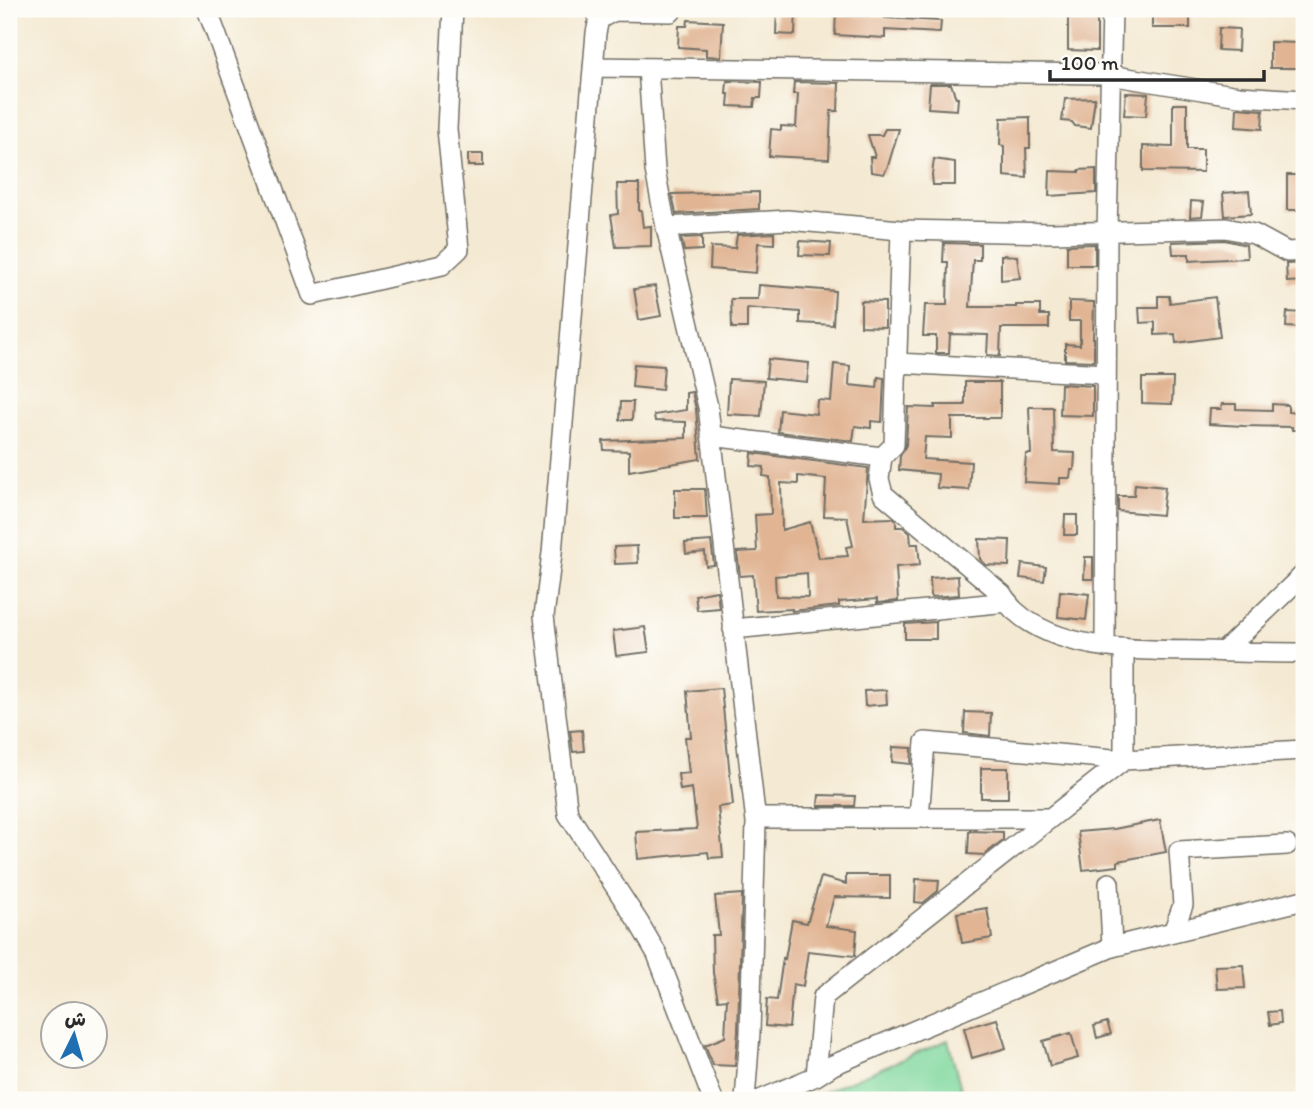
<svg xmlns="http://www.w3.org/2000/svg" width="1313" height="1109" font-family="Itim,'Playpen Sans Arabic',sans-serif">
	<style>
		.green { fill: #7fd89d; stroke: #558264; stroke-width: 2 }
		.building { fill: #e1b594; fill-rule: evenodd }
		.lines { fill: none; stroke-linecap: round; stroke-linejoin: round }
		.minor-casing { stroke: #716e65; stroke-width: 22 }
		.minor { stroke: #fff; stroke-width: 19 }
	</style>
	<rect width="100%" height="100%" fill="#fdfcf7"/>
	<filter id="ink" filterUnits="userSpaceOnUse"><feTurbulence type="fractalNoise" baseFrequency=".0143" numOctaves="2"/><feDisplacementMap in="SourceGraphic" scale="14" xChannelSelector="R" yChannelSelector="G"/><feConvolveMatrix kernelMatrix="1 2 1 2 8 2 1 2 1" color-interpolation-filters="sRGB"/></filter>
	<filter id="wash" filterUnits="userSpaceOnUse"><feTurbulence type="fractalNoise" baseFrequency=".00686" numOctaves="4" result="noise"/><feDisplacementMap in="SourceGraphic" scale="28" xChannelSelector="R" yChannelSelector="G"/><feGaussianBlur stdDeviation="1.57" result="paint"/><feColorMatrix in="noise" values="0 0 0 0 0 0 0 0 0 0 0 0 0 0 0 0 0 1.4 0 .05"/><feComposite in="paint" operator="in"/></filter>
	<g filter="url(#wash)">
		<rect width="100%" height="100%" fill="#f4e9d2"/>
		<!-- green -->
		<path class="green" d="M948,1040L964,1100H805Z"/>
		<g id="blocks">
			<!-- building -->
			<path class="building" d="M777,9H796L795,35L776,34Z
				M836,9H846V16H885V18L941,21L940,33L885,30V38L835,35Z
				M1068,9H1097V51L1068,50Z
				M1152,9H1181V14H1190V28H1152Z
				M688,20L723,22L721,57L706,56V49L678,47L679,26H687Z
				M1219,28L1239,29L1238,51L1218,50Z
				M1270,42L1298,43V45H1304V68H1270Z
				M727,81L762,82L761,98H755L754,107L728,106L729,94H726Z
				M794,82L839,83L838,111H831L829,159L769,156L771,129L781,130V126L796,127L798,94H793Z
				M930,84H951L956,98H958L957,110L928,108Z
				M1126,93L1148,94L1146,116L1124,115Z
				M1095,98L1091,128L1075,126L1072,122L1062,121L1065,99Z
				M1173,104H1187V149H1203V172L1143,171V146L1173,147Z
				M1237,108L1263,110L1262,129L1236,127Z
				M1030,117V148H1026L1027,178L1004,176V146L1000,145L1001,118Z
				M885,129H899L888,166L884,174L871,172L870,157H875L868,135H882Z
				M468,154H483V166H468Z
				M934,159L955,162V185H933L932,175Z
				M1096,169V193L1049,196L1050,171L1079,172V170Z
				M1287,175H1304V210H1287Z
				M617,184H639V211H641L643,227L651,226V246L616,247L611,215L618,214Z
				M1249,191L1251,214L1225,216L1223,193Z
				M759,192V209L676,214L672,194Z
				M1191,201L1204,202L1202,216L1190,217Z
				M774,233V244L758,243L756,273L710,269L711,247L735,248L737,235Z
				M702,237V250L684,251L681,238Z
				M1225,240L1246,245L1247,258L1189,261V254H1173L1172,242Z
				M800,241L831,243L830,256L799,255Z
				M944,243L980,244V260H973L970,307H1016V305H1040V315H1049V328H1001L1000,356L987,355L988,335L950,334L949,353H936V336H923L925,305H947L948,262H943Z
				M1095,244V265H1067V245Z
				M1001,255L1017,256L1020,278L1001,280Z
				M1304,263V281L1287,282L1286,264Z
				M759,285L835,291L833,325L800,323V312L747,308V328H732L731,299H758Z
				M655,286L661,316L639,320L634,289Z
				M1158,296H1169L1170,303L1215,297L1220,337L1176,343L1175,334L1155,335V322L1140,323L1139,307H1158Z
				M861,301L885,302V327L861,326Z
				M1069,301L1094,302L1093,338H1094V361L1065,360V344L1080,345V321H1069Z
				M1287,312L1304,313V328L1286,327Z
				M768,359L809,363L807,382L766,378Z
				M634,364L664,366L662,390L632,387Z
				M834,364L850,366L849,385L877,388L878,377L884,378L882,422L871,421V428L855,426L853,441L778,432L780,410L816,414L817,400L831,401Z
				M1142,378H1173L1172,404L1142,403Z
				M729,379L764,381L761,416L727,414Z
				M965,382H1000V418H952V438L925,437L923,459L971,462L969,490L937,488L938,474L899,470L900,456L906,445L908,407L935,408V405H965Z
				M1061,384L1093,386V416L1060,415Z
				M692,392L696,409L700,459L629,471V451L604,450L603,441L686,438V422L655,421L654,415L686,410V393Z
				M621,402H633L632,420H620Z
				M1222,404H1236V409L1272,410V404L1288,405V412L1304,413V430H1292V427L1244,426L1209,424L1210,409H1221Z
				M1029,407H1053L1054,452L1075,453L1074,470H1071L1070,478H1060V484L1024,482L1026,454H1031Z
				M752,453L868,468L864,519L893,518L896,521V527H903L910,533L911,544H918L920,565L896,567L898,601L877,603V599L839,602V606L792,611V609L756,611L753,575L740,576L737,552L757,551L755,515L771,514L770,477L763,476L764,467L751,466ZM798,476L826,479L824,516L847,517L853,546L846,547L848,556L819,558L810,522L782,530L781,483L798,484ZM807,573L808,597L776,596L775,576Z
				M1135,484L1165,487L1162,515L1118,511V496H1134Z
				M675,489H705L707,518H675Z
				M1065,515H1077V535H1064Z
				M979,539L1010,540L1009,566L986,565L980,559Z
				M711,541L714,565L706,566L705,552L686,554L685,543Z
				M637,546L638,563L615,564L614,547Z
				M1085,557H1093V579H1084Z
				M1022,564L1046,567L1044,581L1020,578Z
				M958,576L959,595L931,597L930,578Z
				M717,591L719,608L697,610L695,595Z
				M1060,591L1089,594L1086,620L1058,617Z
				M936,622V639H905V624Z
				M645,627L649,652L616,656L613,631Z
				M721,688L733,805L718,807L723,857L709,858L708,852L638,859L636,832L697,829L692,788L680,790L678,774L689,773L685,737H691L687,691Z
				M886,690L887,704L865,706L864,691Z
				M965,712L991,713L990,736L964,733Z
				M582,730L584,751L573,752L570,731Z
				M893,747L912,748L911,764L892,762Z
				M981,768H1008V798H981Z
				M819,795L855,796L854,806H818Z
				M1160,820L1166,852L1118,861V866L1083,870L1078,832L1114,829Z
				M969,831L1003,832V840L984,855L968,854Z
				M846,875H890V898L834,897L826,926L857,930L855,956L808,951L803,986L793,984L789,1028L765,1026L767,999L777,1000L783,958L785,959L792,920L807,923L821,877L846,884Z
				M916,879L939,880L938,891L923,903L915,902Z
				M742,894L738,1032L735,1066L713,1065L705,1045L725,1037L727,999L718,1000L713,973L712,935H719L715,896Z
				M987,908L992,938L962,943L957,913Z
				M1243,965L1245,988L1217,989L1215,966Z
				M1280,1011L1281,1023L1270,1025L1268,1012Z
				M997,1019L1006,1048L972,1058L964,1028Z
				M1107,1022L1111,1034L1097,1038L1094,1026Z
				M1071,1033L1078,1058L1050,1066L1043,1041Z"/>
		</g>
	</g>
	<g filter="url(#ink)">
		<use href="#blocks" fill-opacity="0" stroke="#716e65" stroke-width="2"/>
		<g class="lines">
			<defs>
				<path id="minor" d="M207,9L312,295L442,265L459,249L447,129L453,9
					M596,9L599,19L596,33L552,553L544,616L568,814L639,923L657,954L713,1100
					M599,19L614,11L671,12L673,9
					M593,67L1103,74L1239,96L1304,100
					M648,68L655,170L666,227L708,407L756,822L750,1033L745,1100
					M666,227L787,220L901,230L952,231L1052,233L1226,228L1254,234L1287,252L1304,251
					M897,363L1106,374
					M711,436L882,457L894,445L901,230
					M882,457L879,479L883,494L1002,594C1006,600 1010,607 1015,611C1061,653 1144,650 1202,651C1236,652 1270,653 1304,653
					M733,629L1008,602
					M1105,647L1107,232L1112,9
					M1223,652L1304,574
					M756,818H1050
					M919,818L925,742L1124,760V648
					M1109,883L1112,947
					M1173,932L1183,905L1179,851L1287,845
					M816,1076L823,997L1124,760L1304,750
					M760,1100L816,1076L833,1065L1112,947L1304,900"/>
			</defs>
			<!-- minor casing -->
			<use href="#minor" class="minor-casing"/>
			<!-- minor -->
			<use href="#minor" class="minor"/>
		</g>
	</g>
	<!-- margin -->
	<rect width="1313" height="1109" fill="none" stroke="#fdfcf7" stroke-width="35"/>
	<!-- north arrow -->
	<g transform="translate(74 1035) rotate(5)"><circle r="33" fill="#fdfcf7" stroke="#a9a8a5" stroke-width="2"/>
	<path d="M0-5L12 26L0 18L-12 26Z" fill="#1f6fb2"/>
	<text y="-10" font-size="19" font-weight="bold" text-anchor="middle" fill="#2b2b2b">ش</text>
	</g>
	<!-- scale -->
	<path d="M1050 70v10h214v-10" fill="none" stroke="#2b2b2b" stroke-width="3.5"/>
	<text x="1061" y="70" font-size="21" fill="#2b2b2b" stroke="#fdfcf7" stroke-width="5" paint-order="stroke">100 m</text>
</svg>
